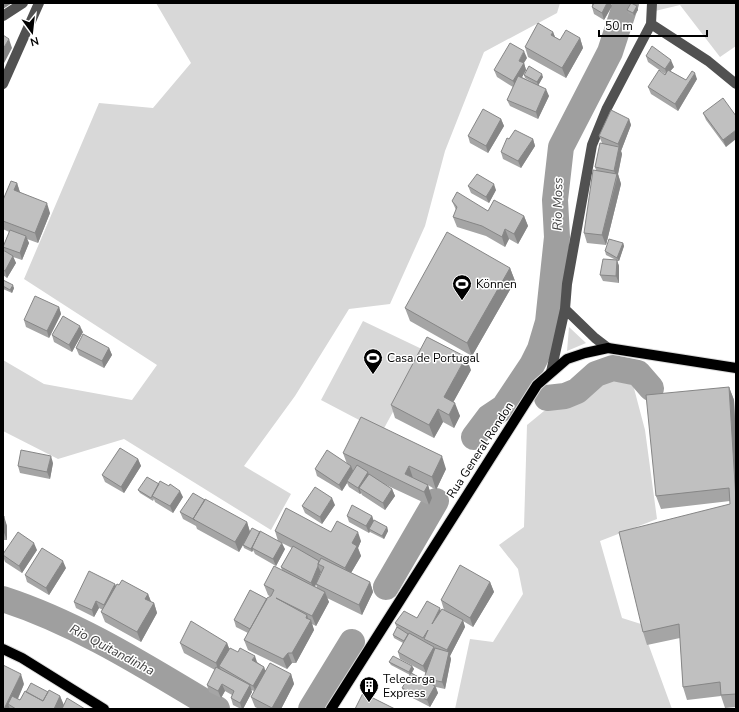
<svg xmlns="http://www.w3.org/2000/svg" width="739" height="712" font-family="'Nunito Sans',sans-serif">
	<style>
		.green { fill: #d8d8d8 }
		.lines { fill: none; stroke-linecap: round; stroke-linejoin: round }
		.river { stroke: #9f9f9f; stroke-width: 26 }
		.major-casing { stroke: #dbdbdb; stroke-width: 12 }
		.minor { stroke: #515151; stroke-width: 10 }
		.major { stroke: #000; stroke-width: 10 }
		.wall { fill: #a5a5a5; fill-rule: evenodd }
		.shaded-wall { fill: #868686 }
		.building { fill: #c0c0c0; stroke: #868686 }
		.labels { text-anchor: middle; dominant-baseline: central; stroke-width: 3; stroke-linejoin: round; paint-order: stroke }
		.poi-label { font-size: 12px; fill: #000; stroke: #fff; text-anchor: start }
		.street-label { font-size: 12px; fill: #000; stroke: #fff }
		.water-label { font-size: 13px; font-style: italic; fill: #404040; stroke: #fff }
	</style>
	<rect width="100%" height="100%" fill="#fff"/>
	<!-- green -->
	<path class="green" d="M156,3H560L557,13L484,52L445,151L425,226L390,304L349,309L295,396L244,466L291,494L271,530L124,439L58,459L3,431V360L44,384L132,400L157,365L24,279L99,103L153,108L191,63Z
		M655,3H736V46L720,57L680,5L655,11Z
		M363,321L426,351L382,432L321,400Z
		M569,327L586,343L567,351Z
		M631,377L645,430L657,519L600,541L622,618L641,624L672,709H455L470,639L493,642L523,594L518,569L499,545L524,527L527,425L572,388Z"/>
	<g class="lines">
		<!-- river -->
		<path class="river" d="M547,398L565,396L577,391L596,374L613,368L638,373L651,388
			M474,437L489,417L504,407L532,365L540,349L548,322L557,237L555,200L561,147L610,52L626,3
			M386,587L436,501
			M3,599C80,624 148,668 217,709
			M311,709L352,642"/>
		<defs>
			<path id="major" d="M3,649L22,658L104,709
				M331,709L537,385L567,359L585,353L608,348L736,368"/>
		</defs>
		<!-- major casing -->
		<use href="#major" class="major-casing"/>
		<!-- minor -->
		<path class="minor" d="M3,16L23,3
			M651,24L708,61L736,84
			M3,84L39,3
			M565,309L595,338L608,348
			M551,372L565,309L567,284L592,145L607,108L651,24L652,3"/>
		<!-- major -->
		<use href="#major" class="major"/>
	</g>
	<!-- wall -->
	<path class="wall" d="M592,3H611L612,6L604,20L594,14L592,7Z
		M637,6L638,10L634,16L628,13L627,10Z
		M553,32L555,37L560,40L580,38L583,48L566,78L528,57L525,47Z
		M646,56L674,67L670,71L686,80L697,79L678,111L651,94L648,87L665,74L648,62Z
		M527,58L524,63L526,70L522,77L534,83L525,78L524,75L543,77L538,85L549,96L538,119L510,106L507,100L513,87L497,77L494,70Z
		M703,113L736,116L726,147L706,120Z
		M501,119L504,126L488,153L470,143L468,136Z
		M629,119L631,125L621,151L622,154L618,174L621,184L606,245L587,243L584,233L596,170L595,167L602,143L599,136Z
		M533,139L535,146L521,168L503,159L501,152Z
		M17,183L20,192L50,213L38,243L27,239L29,243L22,260L13,257L16,263L7,278L3,275V250L5,252L3,247L9,232L3,229V200Z
		M468,186L496,190L489,203L471,193Z
		M452,201L488,211L524,216L528,226L518,244L509,239L505,247L486,236L457,227L453,217L456,210Z
		M623,243L624,246L619,261H617L619,266V283L603,281L600,275L616,260L606,255L605,251Z
		M510,268L515,281L472,356L410,321L405,308Z
		M3,280L14,288L12,293L3,289Z
		M59,307L61,314L49,338L26,327L24,320Z
		M83,332L72,352L54,342L52,335Z
		M76,348H109L112,355L104,368L79,355Z
		M471,370L453,402L460,416L454,428L443,422L434,438L395,418L391,405Z
		M729,387L734,400L736,438V707L725,708L721,696L687,700L683,687L680,638L647,645L643,632L730,504V501L661,509L656,496Z
		M343,453L446,469L436,490L428,485L432,498L429,505L384,484L392,489L395,496L385,510L362,495L361,493L360,494L349,487L347,483L342,491L317,476L315,469L347,464Z
		M138,459L141,466L124,493L105,482L102,475Z
		M53,463L50,479L20,473L18,466Z
		M138,490L183,497L173,513L155,502L154,499L153,501L140,493Z
		M335,505L322,524L305,513L302,506Z
		M180,512L247,522L250,532L285,549L276,566L255,554L253,550L252,552L244,548L243,545L247,538L239,552L197,529L196,526L183,519Z
		M3,516L7,526V540H3Z
		M347,516H372L374,521L387,527L388,531L384,539L370,532V531L369,533L349,522Z
		M275,531L331,532L361,541L358,548L361,556L351,573L370,582L373,592L362,615L327,598L329,602L316,626L312,624L314,630L296,663H292L287,669L248,650L244,640L248,633L236,627L234,620L271,597L268,595L264,585L282,570L281,567L292,548L278,541ZM321,572V574L316,584L317,588L315,586Z
		M37,550L22,573L5,562L3,556V554Z
		M66,568L49,595L27,582L25,575Z
		M490,582L494,592L473,627L463,621L465,627L450,656L451,659L445,689L436,687L438,693L430,707L405,694L402,688L410,675L391,665L389,662L412,666L414,669L412,673L425,680L424,678L427,671L426,673L400,659L398,652L403,643L394,638L393,635L397,628L395,623L417,618L441,611L454,616L444,610L441,600Z
		M115,584L116,586L119,585L148,594L151,602L154,603L157,613L141,642L105,622L101,612L103,610L99,608L94,617L76,608L74,602Z
		M180,643H227L229,649L257,662L264,667L265,670L291,674L294,684L281,709H259L255,707L251,697L254,691L251,690L252,692L243,709H241L233,705L231,698L232,695L225,691L221,698L209,692L207,685L215,670L184,653Z
		M24,684L18,699L20,700L26,692H48L60,696L64,705L85,709H3Z"/>
	<!-- shaded-wall -->
	<path class="shaded-wall" d="M3,3H12L3,9Z
		M607,3H611L612,6L604,20L602,13Z
		M637,6L638,10L634,16L633,13Z
		M553,32L557,42L551,35Z
		M580,38L583,48L566,78L562,68Z
		M9,39L12,48L3,65V49Z
		M524,51L527,58L521,67L519,61Z
		M671,60L674,67L667,75L665,69Z
		M524,63L526,70L516,88L513,81Z
		M695,73L697,79L678,111L675,104Z
		M542,74L543,77L538,86L537,82Z
		M546,89L549,96L538,119L536,112Z
		M501,119L504,126L488,153L486,146Z
		M629,119L631,125L621,151L622,154L618,174L621,184L606,245L602,235L617,178L614,171L619,147L618,144Z
		M736,130V139L726,147L723,140Z
		M533,139L535,146L521,168L518,161Z
		M17,183L20,193L14,190Z
		M494,184L496,190L489,203L486,197Z
		M47,203L50,213L38,243L35,233Z
		M524,216L528,226L518,244L514,234Z
		M505,229L509,239L505,247L502,237Z
		M26,236L29,243L22,260L20,253Z
		M623,243L624,246L619,261L617,258Z
		M13,256L16,263L7,278L5,271Z
		M617,260L619,266V283L616,276Z
		M510,268L515,281L472,356L467,343Z
		M13,285L14,288L12,293L10,290Z
		M59,307L61,314L49,338L47,331Z
		M80,326L83,332L72,352L69,345Z
		M109,348L112,355L104,368L102,361Z
		M466,357L471,370L449,410L444,397Z
		M729,387L734,400L736,438V500Z
		M455,403L460,416L454,428L449,415Z
		M438,409L443,422L434,438L429,425Z
		M51,456L53,463L50,479L47,472Z
		M442,456L446,469L436,490L432,477Z
		M138,459L141,466L124,493L121,487Z
		M351,466L354,473L347,481V483L342,491L339,485Z
		M409,466L413,478L405,474Z
		M368,472L370,479L359,488L361,493L360,494L358,488Z
		M428,485L432,498L429,505L424,492Z
		M392,489L395,496L385,510L383,503Z
		M180,491L183,497L173,513L170,506Z
		M332,498L335,505L322,524L320,517Z
		M4,516L7,526V540L3,530Z
		M372,516L374,523L369,529L370,531L369,533L366,526Z
		M247,522L250,532L239,552L235,542Z
		M387,527L388,531L384,539L382,536Z
		M260,532L252,548L253,550L252,552L251,549Z
		M358,532L361,541L358,548L361,556L348,578L345,568L352,543Z
		M34,543L37,550L22,573L19,566Z
		M282,543L285,549L276,566L273,559Z
		M63,561L66,568L49,595L46,588Z
		M318,566L321,572L314,589L311,583Z
		M370,582L373,592L362,615L359,605Z
		M490,582L494,592L473,627L470,618Z
		M115,584L117,591L107,612L104,605Z
		M325,592L329,602L316,626L312,616Z
		M148,594L152,604L145,599Z
		M96,601L99,608L94,617L92,610Z
		M154,603L157,613L141,642L137,632Z
		M440,608L442,615L432,624Z
		M307,615L309,622L311,620L314,630L296,663L292,653Z
		M463,620L465,627L450,656L451,659L445,689L442,682L448,654L447,650Z
		M227,643L231,653L219,666L221,670L219,673L216,663Z
		M434,647L437,653L426,673L423,666Z
		M288,653L292,663L287,669L283,659Z
		M255,656L257,662L255,667L252,660Z
		M412,666L414,669L410,675L409,672Z
		M264,667L266,673L256,692L253,686Z
		M21,674L24,684L14,707L8,704L10,709H4Z
		M291,674L294,684L281,709H273L272,708Z
		M222,684L225,691L221,698L218,691Z
		M250,685L252,692L243,709H242L240,703Z
		M435,686L438,693L430,707L427,700Z
		M60,696L64,706L63,709H54Z"/>
	<!-- building -->
	<path class="building" d="M594,3H607L602,13L592,7Z
		M631,3L637,6L633,13L627,10Z
		M538,23L553,32L551,35L560,40L566,30L580,38L562,68L525,47Z
		M3,35L9,39L3,49Z
		M510,43L524,51L519,61L524,63L513,81L494,70Z
		M652,46L671,60L665,69L646,56Z
		M529,66L542,74L537,82L524,75Z
		M659,70L665,75L668,70L686,80L692,71L695,73L675,104L648,87Z
		M518,76L546,89L536,112L507,100Z
		M723,98L736,116V130L723,140L703,113Z
		M483,109L501,119L486,146L468,136Z
		M611,110L629,119L618,144L599,136Z
		M515,130L533,139L518,161L501,152L507,138L509,139Z
		M600,143L619,147L614,171L595,167Z
		M593,170L617,174L602,235L584,233Z
		M477,174L494,184L486,197L468,186Z
		M11,181L17,183L14,190L47,203L35,233L3,221V200Z
		M457,192L488,211L494,200L524,216L514,234L505,229L502,237L482,226L453,217L457,207L452,201Z
		M10,230L26,236L20,253L3,247Z
		M447,232L510,268L467,343L405,308Z
		M609,239L623,243L617,258L605,251Z
		M3,250L13,256L5,271L3,270Z
		M603,259L617,260L616,276L600,275Z
		M3,280L13,285L10,290L3,286Z
		M35,296L59,307L47,331L24,320Z
		M63,316L80,326L69,345L52,335Z
		M83,334L109,348L102,361L76,348Z
		M427,337L466,357L444,397L455,403L449,415L438,409L429,425L391,405Z
		M729,387L736,500V694L721,695L720,682L683,687L679,624L643,632L619,532L730,504L729,488L656,496L646,395Z
		M361,417L442,456L432,477L409,466L405,474L428,485L424,492L343,453Z
		M120,448L138,459L121,487L102,475Z
		M21,450L51,456L47,472L18,466Z
		M327,450L351,466L339,485L315,469Z
		M357,465L368,472L358,488L347,481Z
		M369,474L392,489L383,503L359,488Z
		M147,477L159,484L151,498L138,490Z
		M160,481L169,486L170,484L180,491L170,506L152,496Z
		M315,487L332,498L320,517L302,506Z
		M193,493L205,500L193,519L195,520L180,512Z
		M205,499L247,522L235,542L193,519Z
		M352,505L372,516L366,526L347,516Z
		M286,508L331,532L337,521L358,532L352,543L357,546L345,568L275,531Z
		M3,516H4L3,530Z
		M374,520L387,527L382,536L369,529Z
		M252,528L260,532L251,549L243,545Z
		M260,531L282,543L273,559L252,548Z
		M18,532L34,543L19,566L3,555V554Z
		M293,546L319,561L318,564V566L311,583L281,567Z
		M42,548L63,561L46,588L25,575Z
		M321,558L370,582L359,605L316,584L324,567L318,564Z
		M460,565L490,582L470,618L441,600Z
		M274,566L325,592L312,616L276,598L307,615L306,618L311,620L292,653H288L283,659L244,640L267,598L271,596L274,590L264,585Z
		M89,571L115,584L104,605L96,601L92,610L74,602Z
		M122,580L148,594L145,599L154,603L137,632L101,612L117,584L119,585Z
		M250,590L267,599L250,629L234,620Z
		M427,601L440,608L432,624L442,609L463,620L447,650L424,639L428,630L423,638L395,623L404,611L417,618Z
		M191,621L227,643L216,663L180,643Z
		M397,627L408,634L404,641L393,635Z
		M409,633L434,647L423,666L398,652Z
		M230,648L238,652L240,648L255,656L252,660L264,667L253,686L219,666Z
		M435,648L449,652L442,682L424,678Z
		M393,656L412,666L409,672L389,662Z
		M270,663L291,674L272,708L251,697Z
		M3,665L21,674L4,709H3Z
		M216,667L250,685L240,703L231,698L234,691L222,684L218,691L207,685Z
		M411,673L435,686L427,700L402,688Z
		M31,683L48,692L43,701L26,692Z
		M49,690L60,696L54,709H16L8,704L12,696L20,700L25,691L43,701Z
		M363,693L395,709H355Z
		M67,698L85,709H62Z"/>
	<!-- icons -->
	<defs>
		<symbol id="stadium-pin" viewBox="-11 -11 22 30"><path d="M0 17L-7.5 6A9.5 9.5 0 1 1 7.5 6Z" fill="#000" stroke="#fff"/><path d="M0-5a6.5 5 0 1 0 0 10a6.5 5 0 1 0 0-10ZM-3.5-1.8h7v3.6h-7Z" fill="#fff"/></symbol>
		<symbol id="building-pin" viewBox="-11 -11 22 30"><path d="M0 17L-7.5 6A9.5 9.5 0 1 1 7.5 6Z" fill="#000" stroke="#fff"/><path d="M-4-6H4V6H1V3H-1V6H-4ZM-2.5-4.3h1.7v1.8h-1.7ZM.8-4.3h1.7v1.8H.8ZM-2.5-1h1.7V.8h-1.7ZM.8-1h1.7V.8H.8Z" fill="#fff"/></symbol>
	</defs>
	<g fill-rule="evenodd">
		<use href="#stadium-pin" x="451" y="273" width="22" height="30"/>
		<use href="#stadium-pin" x="362" y="347" width="22" height="30"/>
		<use href="#building-pin" x="358" y="675" width="22" height="30"/>
	</g>
	<g class="labels">
		<!-- poi labels -->
		<g class="poi-label">
			<text x="476" y="284">Können</text>
			<text x="387" y="358">Casa de Portugal</text>
			<text x="383" y="679">Telecarga<tspan x="383" dy="14">Express</tspan></text>
		</g>
		<!-- street labels -->
		<g class="street-label">
			<text transform="translate(480 450) rotate(-57)">Rua General Rondon</text>
		</g>
		<!-- water labels -->
		<g class="water-label">
			<text transform="translate(558 204) rotate(-89)">Rio Moss</text>
			<text transform="translate(112 650) rotate(28)">Rio Quitandinha</text>
		</g>
	</g>
	<!-- border -->
	<rect width="739" height="712" fill="none" stroke="#000000" stroke-width="8"/>
	<!-- north arrow -->
	<g transform="translate(32 32) rotate(165)" stroke="#ffffff" stroke-width="3" paint-order="stroke">
	<path d="M0-3L7 15L0 10L-7 15Z" fill="#000000"/>
	<text y="-6" font-size="11" font-weight="bold" text-anchor="middle" fill="#000000">N</text>
	</g>
	<!-- scale -->
	<path d="M599 30v6h108v-6" fill="none" stroke="#000000" stroke-width="2"/>
	<text x="605" y="30" font-size="12" fill="#000000" stroke="#ffffff" stroke-width="3" paint-order="stroke">50 m</text>
</svg>
